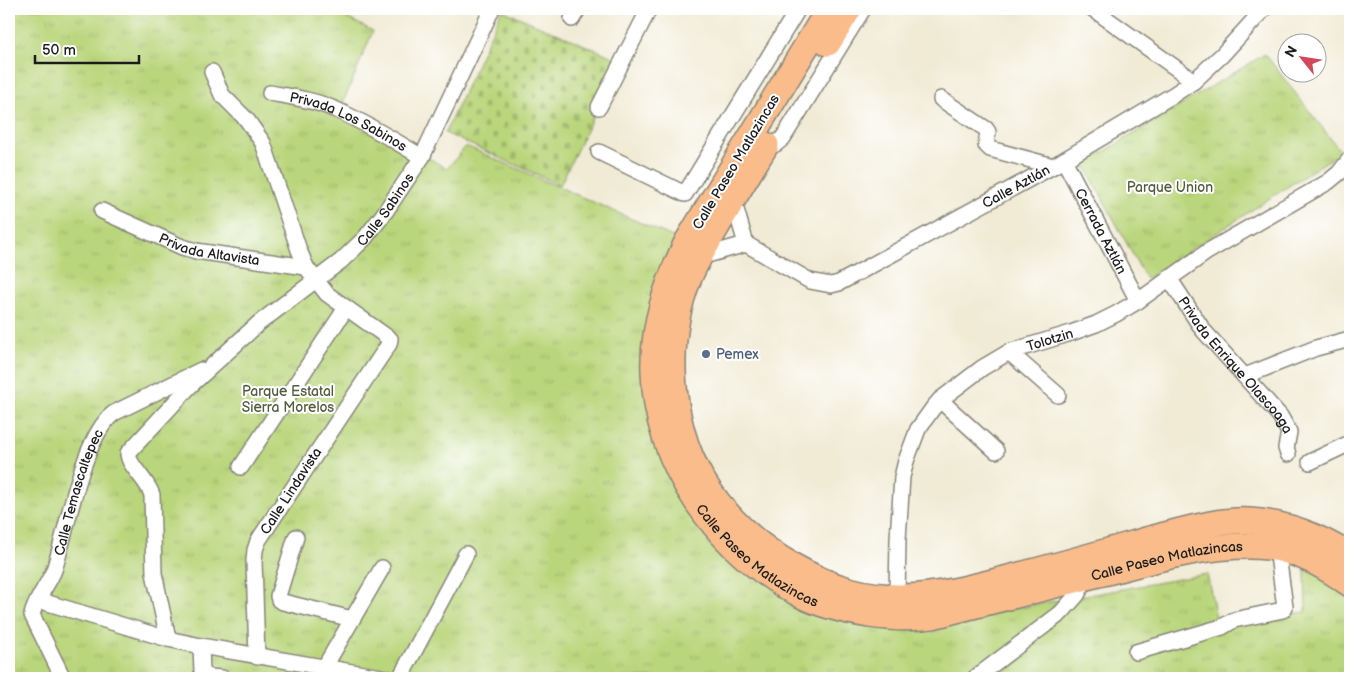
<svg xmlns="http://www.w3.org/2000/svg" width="1359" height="687" font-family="'Balsamiq Sans',sans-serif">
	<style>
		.grass { fill: url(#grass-tufts); stroke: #6b794c }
		.cemetery { fill: url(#cemetery-stones); stroke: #6b794c }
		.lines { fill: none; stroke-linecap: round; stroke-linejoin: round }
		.minor-casing { stroke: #868478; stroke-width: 18 }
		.trunk-casing { stroke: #868478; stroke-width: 28 }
		.minor { stroke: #fff; stroke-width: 15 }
		.trunk { stroke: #fabc8b; stroke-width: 25 }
		.service-dot { fill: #5c6f8a; stroke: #fff; stroke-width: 2 }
		.labels { text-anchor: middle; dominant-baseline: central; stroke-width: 4; stroke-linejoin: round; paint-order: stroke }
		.street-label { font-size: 14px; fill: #1c1c1c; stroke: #fff }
		.park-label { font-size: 14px; fill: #535d3e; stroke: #fff }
		.service-label { font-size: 14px; fill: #4e5e75; stroke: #fff; text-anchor: start }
	</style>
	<defs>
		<pattern id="grass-tufts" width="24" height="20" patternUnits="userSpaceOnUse" patternTransform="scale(1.25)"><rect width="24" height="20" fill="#bad67c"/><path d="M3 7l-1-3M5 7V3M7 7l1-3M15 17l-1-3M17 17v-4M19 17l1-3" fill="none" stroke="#9fb76b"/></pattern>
		<pattern id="cemetery-stones" width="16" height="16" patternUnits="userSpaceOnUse" patternTransform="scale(1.25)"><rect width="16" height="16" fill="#bad67c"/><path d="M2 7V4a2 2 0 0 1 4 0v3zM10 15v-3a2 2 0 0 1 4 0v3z" fill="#9fb76b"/></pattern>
	</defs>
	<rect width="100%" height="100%" fill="#fff"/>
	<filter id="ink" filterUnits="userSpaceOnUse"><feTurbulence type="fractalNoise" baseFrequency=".02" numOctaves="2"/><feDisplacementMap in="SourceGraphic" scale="10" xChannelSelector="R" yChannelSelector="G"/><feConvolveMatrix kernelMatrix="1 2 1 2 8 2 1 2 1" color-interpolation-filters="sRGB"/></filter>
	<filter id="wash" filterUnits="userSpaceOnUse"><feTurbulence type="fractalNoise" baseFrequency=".0096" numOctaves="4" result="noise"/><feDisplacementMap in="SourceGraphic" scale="20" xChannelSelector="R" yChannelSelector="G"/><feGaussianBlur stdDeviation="1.12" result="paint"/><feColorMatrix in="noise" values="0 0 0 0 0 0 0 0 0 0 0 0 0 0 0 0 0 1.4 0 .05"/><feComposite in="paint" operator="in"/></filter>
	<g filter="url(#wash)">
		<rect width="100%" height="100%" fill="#f1ebd5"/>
		<!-- grass -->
		<path class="grass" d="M9,9H329L373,31L342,105L447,169L466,146L702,250L680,304L676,441L776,582L891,630L1207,574L1217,623L1306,612L1305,570L1350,585V678H9Z
			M1265,54L1341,152L1146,279L1084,164Z"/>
		<!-- cemetery -->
		<path class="cemetery" d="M502,10L620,60L560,185L445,133Z"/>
	</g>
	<g filter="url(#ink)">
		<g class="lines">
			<defs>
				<g id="minor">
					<path d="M1093,9L1194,81"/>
					<path d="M572,19L578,9"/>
					<path d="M212,72L222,95L247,120L263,143L299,250L306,267"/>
					<path id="s1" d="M270,93C292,97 314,100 334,109C365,122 393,140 422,157"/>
					<path d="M941,99L986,129L988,132L986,145L990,149L1053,166"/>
					<path d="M599,107L649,9"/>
					<path d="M765,146L776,144L783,138L863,9"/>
					<path d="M599,152L685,194L798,9"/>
					<path id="s2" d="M1064,160L1138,301"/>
					<path id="s3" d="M733,199L746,244L810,281L831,285L839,283L1064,160L1173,95L1194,81L1222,55L1264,9"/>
					<path id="s4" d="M102,211L182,247L196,251L306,267L327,294L390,339L389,344L258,541L255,550L254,561L257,657"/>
					<path d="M700,257L746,244"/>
					<path id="s5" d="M1169,278L1203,330L1280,416L1289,432L1286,448L1288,454"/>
					<path d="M1009,352L1058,395"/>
					<path d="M1245,376L1316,348L1350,339"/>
					<path d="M940,400L996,451"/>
					<path d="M1310,462L1350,443"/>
					<path d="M241,467L346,308"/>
					<path d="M296,537L278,596L279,600L283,602L352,619"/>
					<path id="s6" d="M897,598L898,539L902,477L906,461L918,429L933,408L940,400L982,368L1009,352L1071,333L1096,324L1116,314L1138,301L1207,252L1328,182L1339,173L1350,159"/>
					<path d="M38,600L168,639L201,646L387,678"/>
					<path id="s7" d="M168,639L154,573L152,495C147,479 128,466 128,453L191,385L259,323L341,261L365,238L383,215L422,157L492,9"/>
					<path d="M201,646L202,672L209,677L222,678"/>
					<path d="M1136,652L1222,627L1234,620L1283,610L1285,607L1277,548"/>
					<path d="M324,668L382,568"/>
					<path id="s8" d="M63,678L32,615C35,600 48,585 54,570C67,531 82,437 114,413L201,370"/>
					<path d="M400,678L466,554"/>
					<path d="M975,678L1061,613L1077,595L1088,574"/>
				</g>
				<g id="trunk">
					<path id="s9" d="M829,9L687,242C667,283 652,326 654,372C656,466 719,552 801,595C822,606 846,611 869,615C891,618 911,619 933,616C989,602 1044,588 1099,574C1151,561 1214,541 1268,547C1298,550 1326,567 1350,584"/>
					<path d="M828,43L849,9"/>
					<path d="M766,145C750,171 734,197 719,223C708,242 696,260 688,280C664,341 669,421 701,478C723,515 756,545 793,566C874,613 931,598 1016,576C1061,565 1105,552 1150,539C1182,531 1217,519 1250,521C1288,523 1319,537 1350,556"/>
				</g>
			</defs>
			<!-- minor casing -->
			<use href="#minor" class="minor-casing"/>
			<!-- trunk casing -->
			<use href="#trunk" class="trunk-casing"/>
			<!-- minor -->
			<use href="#minor" class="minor"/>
			<!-- trunk -->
			<use href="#trunk" class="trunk"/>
		</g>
	</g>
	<!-- markers -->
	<circle class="service-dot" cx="706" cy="354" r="5"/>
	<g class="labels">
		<!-- street labels -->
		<g class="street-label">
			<text stroke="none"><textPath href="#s1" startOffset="84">Privada Los Sabinos</textPath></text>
			<text transform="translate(736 162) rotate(-59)">Calle Paseo Matlazincas</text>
			<text stroke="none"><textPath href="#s3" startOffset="352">Calle Aztlán</textPath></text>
			<text stroke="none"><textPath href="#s7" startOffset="550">Calle Sabinos</textPath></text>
			<text stroke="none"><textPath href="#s2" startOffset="80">Cerrada Aztlán</textPath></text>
			<text stroke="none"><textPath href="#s4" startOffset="115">Privada Altavista</textPath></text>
			<text stroke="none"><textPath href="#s6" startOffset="335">Tolotzin</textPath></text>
			<text stroke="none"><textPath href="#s5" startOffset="110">Privada Enrique Olascoaga</textPath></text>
			<text transform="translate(291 491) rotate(-57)">Calle Lindavista</text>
			<text stroke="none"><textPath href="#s8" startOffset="202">Calle Temascaltepec</textPath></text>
			<text stroke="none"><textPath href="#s9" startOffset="629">Calle Paseo Matlazincas</textPath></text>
			<text stroke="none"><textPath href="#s9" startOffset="1064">Calle Paseo Matlazincas</textPath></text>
		</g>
		<!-- park labels -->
		<g class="park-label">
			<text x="1170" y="187">Parque Union</text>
			<text x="288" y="391">Parque Estatal<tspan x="288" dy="16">Sierra Morelos</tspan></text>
		</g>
		<!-- service labels -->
		<g class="service-label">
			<text x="716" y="354">Pemex</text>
		</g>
	</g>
	<!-- margin -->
	<rect width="1359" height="687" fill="none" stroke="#fff" stroke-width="30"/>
	<!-- north arrow -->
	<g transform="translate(1302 58) rotate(300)"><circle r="24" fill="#ffffff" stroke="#a4a4a4"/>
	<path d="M0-4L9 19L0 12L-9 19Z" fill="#d1495b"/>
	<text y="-8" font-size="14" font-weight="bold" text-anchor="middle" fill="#1c1c1c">N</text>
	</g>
	<!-- scale -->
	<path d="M35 55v8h104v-8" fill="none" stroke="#1c1c1c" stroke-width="2.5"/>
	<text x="42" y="55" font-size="15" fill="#1c1c1c" stroke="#ffffff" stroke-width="4" paint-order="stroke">50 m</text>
</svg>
